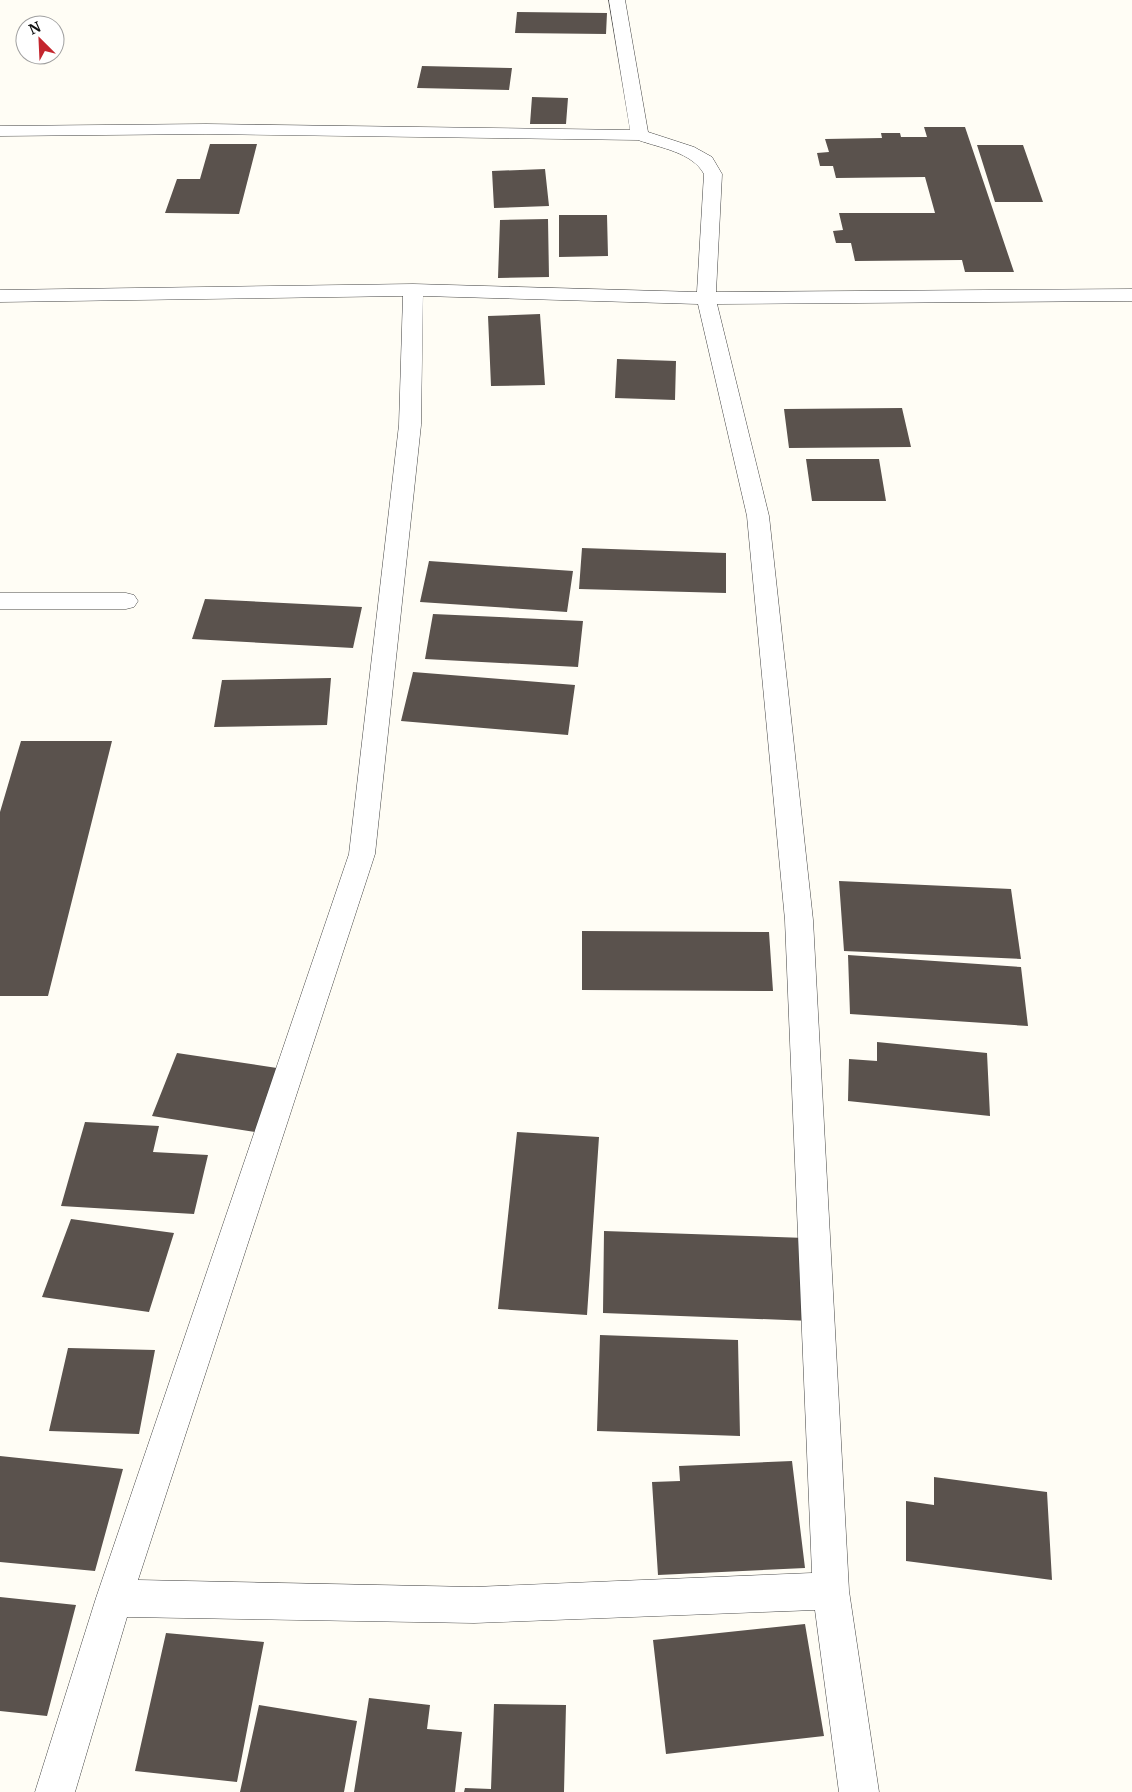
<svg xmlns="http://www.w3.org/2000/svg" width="1132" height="1792" font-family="Merriweather,serif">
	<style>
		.building { fill: #5a524d }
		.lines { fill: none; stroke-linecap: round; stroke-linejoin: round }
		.minor-casing { stroke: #444; stroke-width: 1 }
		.minor { fill: #fff; fill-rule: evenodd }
	</style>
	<rect width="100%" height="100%" fill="#fffdf5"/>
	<!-- building -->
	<path class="building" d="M517,12L607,13L606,34L515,33Z
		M422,66L512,68L509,90L417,88Z
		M532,97L568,98L566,124H530Z
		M924,127H965L1014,272H965L962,260L855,261L851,243H836L833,231L843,230L839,213H935L925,177L836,178L833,166H820L817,153L829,152L825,139L882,138L881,133H900L901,137H927Z
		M210,144H257L239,214L165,213L177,179H200Z
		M977,145H1023L1043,202H995Z
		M545,169L549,206L494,208L492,171Z
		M559,215H607L608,256L559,257Z
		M548,219L549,277L498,278L500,220Z
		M540,314L545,385L491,386L488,316Z
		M617,359L676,361L675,400L615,398Z
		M902,408L911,447L789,448L784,409Z
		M806,459H879L886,501H812Z
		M582,548L726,553V593L579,589Z
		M429,561L573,571L567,612L420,602Z
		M205,599L362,607L353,648L192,639Z
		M433,614L583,621L578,667L425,659Z
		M413,672L575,685L568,735L401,721Z
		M331,678L327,725L214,727L222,680Z
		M21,741H112L48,996H0V812Z
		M839,881L1011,889L1021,959L844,951Z
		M582,931L769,932L773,991L582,990Z
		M848,955L1021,967L1028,1026L850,1014Z
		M877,1042L987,1053L990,1116L848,1101L849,1059L877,1061Z
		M177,1053L277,1068L255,1132L152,1116Z
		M85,1122L159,1126L153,1152L208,1155L194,1214L61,1206Z
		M517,1132L599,1137L587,1315L498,1309Z
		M71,1219L174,1233L149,1312L42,1297Z
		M604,1231L806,1238L811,1321L603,1313Z
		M600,1335L738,1340L740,1436L597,1431Z
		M68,1348L155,1350L139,1434L49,1431Z
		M0,1456L123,1469L95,1571L0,1562Z
		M792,1461L805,1568L658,1575L652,1482L680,1481L679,1466Z
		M934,1477L1047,1492L1052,1580L906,1561V1501L934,1505Z
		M0,1597L76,1605L47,1716L0,1711Z
		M805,1624L824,1736L666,1754L653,1640Z
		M166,1633L264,1642L237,1782L135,1771Z
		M369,1698L430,1705L427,1729L462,1732L455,1792H354Z
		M494,1704L566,1705L564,1792H464L465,1788L491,1789Z
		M259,1705L357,1721L344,1792H240Z"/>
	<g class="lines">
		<defs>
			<path id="minor" d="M609,0H625L648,132L694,147L712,157L722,174L716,292L1132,289V301L717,304L769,516L813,920L849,1591L879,1792H839L815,1610L474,1623L127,1617L75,1792H35L96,1598L349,854L399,425L403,296L0,302V290L413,284L697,292L704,174C692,152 660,148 638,140L206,134L0,136V126L206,124L630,130ZM423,296L698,304L747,516L785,920L812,1573L474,1587L138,1580L375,854L421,425Z
				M0,593H126L134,595L138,601L134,607L126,609H0Z"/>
		</defs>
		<!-- minor casing -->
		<use href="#minor" class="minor-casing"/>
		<!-- minor -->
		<use href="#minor" class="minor"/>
	</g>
	<!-- north arrow -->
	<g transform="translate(40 40) rotate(336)"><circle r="24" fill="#ffffff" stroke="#a0a0a0"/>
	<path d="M0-4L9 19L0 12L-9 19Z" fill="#c4262e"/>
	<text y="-8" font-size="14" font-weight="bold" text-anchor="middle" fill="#111111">N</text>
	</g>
</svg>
